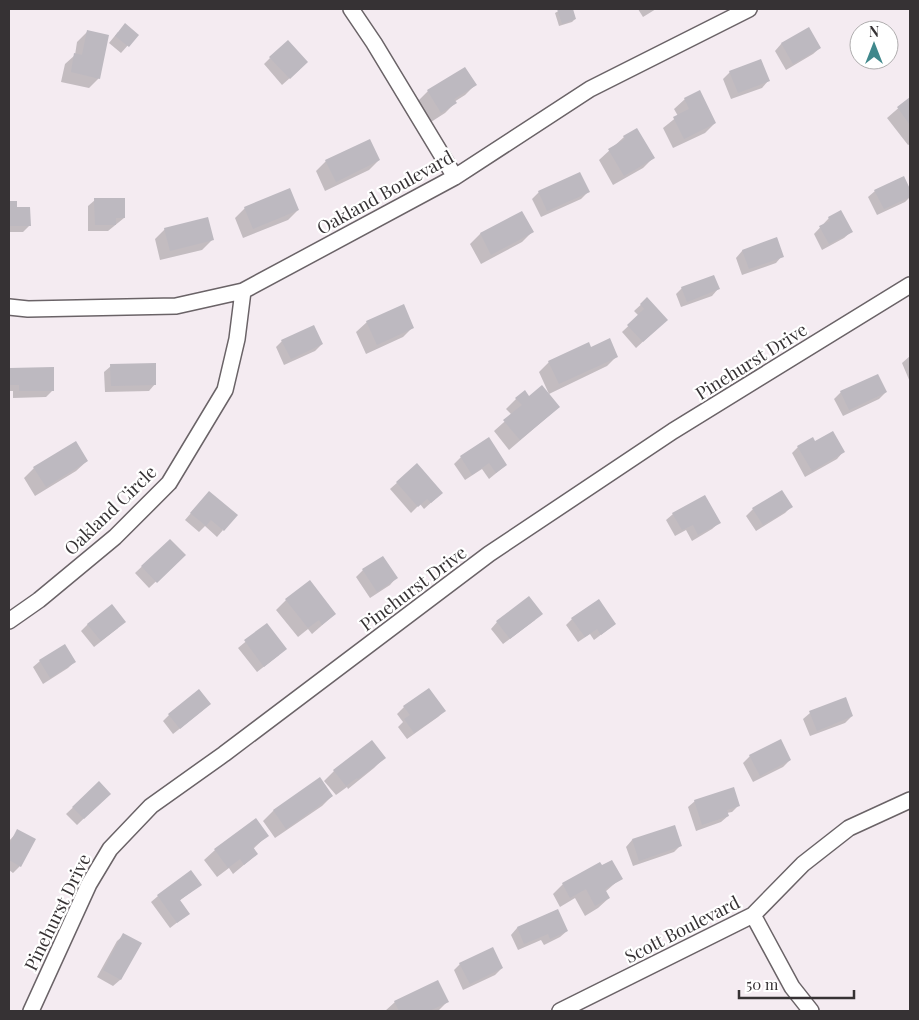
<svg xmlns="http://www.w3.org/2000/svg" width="919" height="1020" font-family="'Playfair Display',serif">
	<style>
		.shadow { fill: #0003 }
		.building { fill: #bdb9c0 }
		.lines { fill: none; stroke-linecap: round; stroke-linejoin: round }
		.street-casing { stroke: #6a6367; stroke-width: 18 }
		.street { stroke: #fff; stroke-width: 15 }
		.labels { text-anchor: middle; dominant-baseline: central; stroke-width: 4.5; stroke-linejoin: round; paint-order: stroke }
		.street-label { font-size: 18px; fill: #363234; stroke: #fff }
	</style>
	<rect width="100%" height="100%" fill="#f4ebf1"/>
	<!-- shadow -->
	<path class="shadow" d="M562,9H572L575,19L572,22L559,26L555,13Z
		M638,9H656L643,17Z
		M809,29L820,48L813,54L786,70L775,51L781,44Z
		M87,32L99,78L89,88L61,82L65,64L75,55L77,42Z
		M118,32L137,35L121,53L109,43Z
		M270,58L300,69L282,85L264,64Z
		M730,72L768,81L762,88L731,99L723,79Z
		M475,85L465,95L454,102L455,103L445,113L431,122L418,101L428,91Z
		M910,98V144L908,145L887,118Z
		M685,99L715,123L705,133L673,148L663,128L678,116L674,109Z
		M624,137L653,158L643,168L613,185L599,160Z
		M379,160L369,170L325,191L316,171L326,161Z
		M903,177L910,192V197L905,202L877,215L868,197L875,191Z
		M539,192H588L581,199L541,217L532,199Z
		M95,200L124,218L108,231H88V206Z
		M9,202H15V208L30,225L23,232H9Z
		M245,208L298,210L288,220L243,238L235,218Z
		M522,213L532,232L522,242L481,264L470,244L480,234Z
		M829,218L851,232L844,238L822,250L814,234Z
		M165,229L212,240L202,250L160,260L155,239Z
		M776,239L782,256L776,263L742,275L736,258L742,251Z
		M682,288L718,289L712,296L681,307L676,294Z
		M647,299L660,326L636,348L622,332L639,316L634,311Z
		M367,322L413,327L403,337L366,354L356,332Z
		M282,341L322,344L315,351L284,365L276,347Z
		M591,348L617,356L607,366L549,394L539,372L549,362Z
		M910,356V382L902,363Z
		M111,366L155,384L149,391L105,392L104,372Z
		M9,369H52L53,390L46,397L13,398V391H9Z
		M841,392H886L879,399L843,416L834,399Z
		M529,398L559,407L509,450L494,431L512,415L506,409L516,399Z
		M489,439L506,465L489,479L482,469L465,480L454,464L461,457Z
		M814,443L843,452L837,459L805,477L792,453L798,447Z
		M87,461L76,471L35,496L24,478L34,468Z
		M417,465L435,499L424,509L420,504L411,513L390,489Z
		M782,492L791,507L785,513L756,531L746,516L753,509Z
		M203,499L223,530L217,537L205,526L199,532L185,520Z
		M673,514L719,523L712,529L692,541L686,530L675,536L666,520Z
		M170,540L184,555L149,588L135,573Z
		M363,570L396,578L390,585L370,598L356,577Z
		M286,600L335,614L312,634L308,629L298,637L276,610Z
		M572,619L615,624L594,640L590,634L578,642L566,625Z
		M535,620L503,644L491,629L497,622Z
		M88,624L118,628L94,647L81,631Z
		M267,624L279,655L257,672L238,648Z
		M40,661L74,662L68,668L43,684L33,667Z
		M429,690L444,711L438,717L407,739L398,727L403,722L397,714L404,707Z
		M203,710L173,734L163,721L169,715Z
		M810,713L852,716L845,723L810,736L803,719Z
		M750,756L790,760L783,767L753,782L743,763Z
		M384,758L374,768L348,789L347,787L336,795L324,781L334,771Z
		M320,779L332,796L322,806L275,838L263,821L273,811Z
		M99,783L103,800L77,825L66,814Z
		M695,801L739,805L732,812L727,813L728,816L721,822L696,831L688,807Z
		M18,831L20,866L13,873L9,870V841Z
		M268,835L253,849L257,854L233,874L229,868L217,877L204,860L215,850Z
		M632,840L680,846L674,852L633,866L626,847Z
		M621,878L605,892L609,898L598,908L585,916L575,898L560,907L553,894L563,884Z
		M200,885L179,901L188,914L170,928L151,902L158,896Z
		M557,910L567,931L560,937L544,945L541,940L518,950L511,935L517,928Z
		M124,935L140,944L120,980L113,986L97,977L117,941Z
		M460,964L502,968L495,975L463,990L454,970Z
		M395,1002H447L438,1011H385Z"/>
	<!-- building -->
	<path class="building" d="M557,9H573L576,19L562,24Z
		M125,23L139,35L129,47L115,36Z
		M809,27L821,48L793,64L781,43Z
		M87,30L109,35L100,79L71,72L74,53L82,55Z
		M288,40L308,62L290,79L269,57Z
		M761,59L770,81L738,93L729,71Z
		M465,67L477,85L454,99L457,103L441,113L427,90Z
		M700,90L716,123L684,139L673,117L689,109L684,98Z
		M910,97V125L897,107Z
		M637,128L655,158L624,176L608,149L625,139L623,136Z
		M370,139L380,160L336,182L325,160Z
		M580,172L590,192L547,211L538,191Z
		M904,176L910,189V197L884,209L874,190Z
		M290,188L299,210L253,229L244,207Z
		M94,198H125V218H116V225H95Z
		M9,201H17V207H30L31,226H9Z
		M841,210L853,232L829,244L819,226L830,221L828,217Z
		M522,211L534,232L491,255L480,233Z
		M208,217L214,240L170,251L164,228Z
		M777,237L784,257L749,269L742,250Z
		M714,275L720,289L687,302L681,287Z
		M647,297L668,320L643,342L627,325L644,309L640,304Z
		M404,304L414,328L377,345L366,321Z
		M314,325L323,344L291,359L281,340Z
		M610,338L618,357L559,384L548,361L589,342L591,347Z
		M156,363V385L111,386L110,364Z
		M54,367V391H19V385H9V368Z
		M878,374L887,392L849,410L840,391Z
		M542,385L560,407L520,440L503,420L522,405L515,398L525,390L529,396Z
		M833,431L845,452L812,471L797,446L813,437L815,441Z
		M489,437L507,465L496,473L489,463L472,475L460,456Z
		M76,441L88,461L46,487L33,467Z
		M417,463L443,493L431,503L427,499L418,507L396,482Z
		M782,490L793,507L763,525L752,508Z
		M209,491L238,515L224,531L211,520L206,526L190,513Z
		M705,495L721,523L698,535L693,525L682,530L672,513Z
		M170,539L186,555L157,583L141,566Z
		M383,556L398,578L377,592L362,569Z
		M310,580L336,614L322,625L319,620L308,628L285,599Z
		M529,596L543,614L510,639L496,621Z
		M599,599L616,624L601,635L597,629L585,637L571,618Z
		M112,604L126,622L101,641L87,624Z
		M267,623L287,649L264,667L244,640Z
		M65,644L76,662L50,678L39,660Z
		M429,688L446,711L414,733L404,719L410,715L403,706Z
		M199,689L211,704L180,729L168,714Z
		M846,697L853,716L817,731L809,711Z
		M781,739L791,760L760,776L749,755Z
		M372,740L386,758L358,779L357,778L346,786L333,770Z
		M320,777L333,796L286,829L273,810Z
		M99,781L111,794L84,819L72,807Z
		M734,787L740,806L727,810L729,816L702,825L694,800Z
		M256,818L269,836L253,847L258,854L244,865L240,859L228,868L214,849Z
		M675,825L682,846L639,861L632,839Z
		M17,829L36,839L21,867L9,860V845Z
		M612,860L623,879L605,889L610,898L595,906L586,889L570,898L562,883L600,862L602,865Z
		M191,870L202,885L180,900L190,914L177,923L157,895Z
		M558,909L568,931L550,939L548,934L524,944L517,927Z
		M123,933L142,943L121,980L103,970Z
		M493,947L503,968L470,984L459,963Z
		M438,980L449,1002L429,1011H399L394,1001Z"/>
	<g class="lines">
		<defs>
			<path id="street" d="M351,9L374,43L455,177
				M9,307L28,309L176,306L243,291L455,177L590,89L749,9
				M9,621L39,600L115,537L169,483L225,390L237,339L243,291
				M753,915L792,987L811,1011
				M31,1011L89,884L110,849L151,806L224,754L489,554L673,431L910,285
				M560,1011L753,915L803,864L849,828L910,800"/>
		</defs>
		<!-- street casing -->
		<use href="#street" class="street-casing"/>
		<!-- street -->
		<use href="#street" class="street"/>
	</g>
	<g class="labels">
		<!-- street labels -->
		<g class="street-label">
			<text transform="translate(385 192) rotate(-29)">Oakland Boulevard</text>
			<text transform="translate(751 361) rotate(-32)">Pinehurst Drive</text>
			<text transform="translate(110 510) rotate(-44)">Oakland Circle</text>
			<text transform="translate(413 588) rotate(-37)">Pinehurst Drive</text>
			<text transform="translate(57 912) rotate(-64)">Pinehurst Drive</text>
			<text transform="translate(682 929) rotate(-27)">Scott Boulevard</text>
		</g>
	</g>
	<!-- border -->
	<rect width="919" height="1020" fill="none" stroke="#363234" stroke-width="20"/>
	<!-- north arrow -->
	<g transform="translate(874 45)"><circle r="24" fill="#ffffff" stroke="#afadae"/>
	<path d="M0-4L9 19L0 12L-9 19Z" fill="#40888c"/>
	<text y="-8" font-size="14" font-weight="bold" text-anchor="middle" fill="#363234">N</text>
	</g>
	<!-- scale -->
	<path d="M739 990v8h115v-8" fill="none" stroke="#363234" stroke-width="2.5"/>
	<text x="746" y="990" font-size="15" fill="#363234" stroke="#ffffff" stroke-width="4" paint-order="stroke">50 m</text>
</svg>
